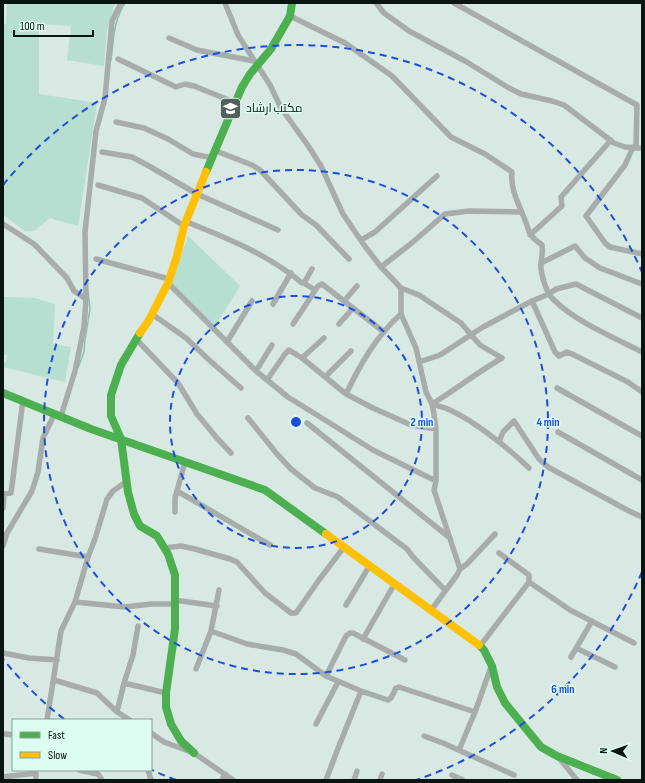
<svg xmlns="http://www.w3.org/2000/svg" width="645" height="783" font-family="'Sofia Sans Condensed',Cairo,sans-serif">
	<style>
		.green { fill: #b6ded1 }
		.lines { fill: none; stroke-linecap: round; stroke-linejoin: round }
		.stream { stroke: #8dbfb0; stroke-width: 1.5 }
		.street { stroke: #a6adab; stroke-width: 5.5 }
		.fast { stroke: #4caf50; stroke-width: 8 }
		.slow { stroke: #ffc107; stroke-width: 8 }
		.ring { fill: none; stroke: #1d4ed8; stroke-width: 2; stroke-dasharray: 7 5 }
		.labels { text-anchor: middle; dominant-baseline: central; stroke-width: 3; stroke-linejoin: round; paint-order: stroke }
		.poi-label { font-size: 12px; fill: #0a1511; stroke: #defdf2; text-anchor: start }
		.centre { fill: #1d4ed8; stroke: #defdf2; stroke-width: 2 }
		.ring-label { font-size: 12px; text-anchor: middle; font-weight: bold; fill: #1d4ed8; stroke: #defdf2; stroke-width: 3; stroke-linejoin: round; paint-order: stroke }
	</style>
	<rect width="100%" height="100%" fill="#d8e8e3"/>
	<!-- green -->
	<path class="green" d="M7,3H115L107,31L104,66L67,60L71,26L39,24V94L97,103L78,226L50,218L34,231H25L3,215V24H6Z
		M188,236L240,286L215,326L171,284Z
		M3,297L35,298L55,304L53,344L71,347L65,382L3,367L8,355L3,354Z"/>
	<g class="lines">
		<!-- stream -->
		<path class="stream" d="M111,60C114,38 113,22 125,3
			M78,368L84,352L85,340L90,309L88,290"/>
		<!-- street -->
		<path class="street" d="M225,3L238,35L270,85L281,108L309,147L321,166L343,214L364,245L381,267L401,288L419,295L461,323L480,345L502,358
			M376,3L384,13L409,31L465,61L509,88L521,94L552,101L564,105L614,143L625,147L642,148
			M454,3L637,105L636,147
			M290,16L345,43L392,76L451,137L485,154L512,172C510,190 519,204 525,220C527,224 528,230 530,234C533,238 538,242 542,245C543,253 542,255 541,263C540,269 543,279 545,285C547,290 549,296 554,300C576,322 615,338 642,352
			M169,38L197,50L254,61
			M118,59L176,87L185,84L194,86L236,103
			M116,122L144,128L168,139L193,154L213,158
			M633,147L625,165L586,216L605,243L610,247L642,254
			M216,151L252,165L260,170L302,215L316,225L349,259
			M102,152L132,157L149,166L197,194L278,230
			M98,185L142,198L184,226
			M187,222C227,238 269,255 302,283H304L312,269
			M3,224L34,244L67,278L74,291L86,299
			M530,235L562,206L561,197L611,140
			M361,240L375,232L437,176
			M96,259L169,279
			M541,263L575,246L585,258L600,268L642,284
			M381,267L413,242L445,214L469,211L521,212
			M168,283L256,371L288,397L373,450L436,481
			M304,283L315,290
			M401,288V314L416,348L426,392L432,404L434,414L436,429V481L434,490L460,569L457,575L432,609
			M344,301L357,286
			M532,301L555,352L559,356L567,352L572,354L628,382L642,392
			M273,304L291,273
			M152,314L186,338L208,359L241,388
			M293,324L318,286L322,284L384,332
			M339,324L353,308
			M136,339L178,383L197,414L216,437L231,453
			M227,342L252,301
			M302,358L324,338
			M419,362L440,355L483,327L532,301L549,294L556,289L576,284L642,318
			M256,371L272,345
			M325,377L351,351
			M267,380L285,354L289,350L302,358L346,394L373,408L411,425L436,429
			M557,388L642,436
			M346,394C360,365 376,336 401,314
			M432,404C438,406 444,407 450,410C476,422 508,448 529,468
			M432,404C456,389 478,372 502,358
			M61,416L75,371L84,327L86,299L85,232L96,131L105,98L112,21L121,3
			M248,418L277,454L291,469L315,488L338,497L407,549L413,557L445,590
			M307,423L450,538
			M558,432L642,480
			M499,442L503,432L514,421L539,459L548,467L627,510L642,517
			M177,491L270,545
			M3,508L4,494L11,493L23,400
			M175,512V498L185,462
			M3,546L7,533L32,491L38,472L43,438L55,413
			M164,548L181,546L195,549L230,559L237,562L265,593L291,613H296L319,580L344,547
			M39,549L88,557
			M460,569L467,564L495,534
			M529,582L570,610L634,643
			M174,600L217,606
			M75,602L125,607L151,604H175
			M346,605L370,565
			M211,631L247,644L283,650L296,654L326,676L361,691L388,700L391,698L396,688L399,687L475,712
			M363,639L395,583
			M480,646L529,582V575L499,553
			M576,648L615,667
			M3,653L29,658L57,660
			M571,657L592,621
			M196,669L211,631L219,590
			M326,676L346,636L350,633H353L405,660
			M54,680L97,693L117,712L130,720
			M124,683L166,693
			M117,712L124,683L133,655L138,626
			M47,720L61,631L75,602L88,557L95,539L107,499L113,491L126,482
			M316,724L338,682
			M151,733L164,742L194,753L233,780
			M5,734L13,735
			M424,736L443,743L514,775
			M459,750L475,712L491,667
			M559,758L577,780
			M36,770V780
			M79,770L98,774L102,780
			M148,770L151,780
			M452,775L463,780
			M3,777L36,773
			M222,780L225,774
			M326,780L337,751L361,691
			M354,780L357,771
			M380,780L382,774"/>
		<!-- fast -->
		<path class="fast" d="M206,172L242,87L250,74L271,49L290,16L292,3
			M140,333L121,365L111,395V416L121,439L128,492L134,514L140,526L157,536L168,554L175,575V629L166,693V707L171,724L181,741L194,753
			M3,393L91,429L265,490L326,534
			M479,645L484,650L492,666L497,687L505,703L541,747L557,756L617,780"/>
		<!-- slow -->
		<path class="slow" d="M140,333L149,320L168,283L177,256L184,226L206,172
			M326,534L479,645"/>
	</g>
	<!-- distance rings -->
	<g class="ring">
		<circle cx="296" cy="422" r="126"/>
		<circle cx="296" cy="422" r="252"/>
		<path d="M642 572A377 377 0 0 1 416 780M176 780A377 377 0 0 1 152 770M64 719A377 377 0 0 1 3 659M3 185A377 377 0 0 1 642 272"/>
	</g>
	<!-- icons -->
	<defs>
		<symbol id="school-square" viewBox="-11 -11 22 22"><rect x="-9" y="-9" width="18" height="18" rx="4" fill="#525f5a" stroke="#defdf2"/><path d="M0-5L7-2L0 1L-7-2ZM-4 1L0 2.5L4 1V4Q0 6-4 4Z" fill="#fff"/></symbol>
	</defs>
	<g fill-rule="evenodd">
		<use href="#school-square" x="218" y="96" width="25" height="25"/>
	</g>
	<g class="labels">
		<!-- poi labels -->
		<g class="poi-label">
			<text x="246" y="108">مکتب ارشاد</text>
		</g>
	</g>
	<circle cx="296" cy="422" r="6" class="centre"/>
	<g class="ring-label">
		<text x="422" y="426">2 min</text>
		<text x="548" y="426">4 min</text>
		<text x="563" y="693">6 min</text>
	</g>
	<!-- border -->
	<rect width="645" height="783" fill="none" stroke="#0a1511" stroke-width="8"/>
	<!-- legend -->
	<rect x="12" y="719" width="140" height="52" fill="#defdf2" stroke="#89a098"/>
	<rect x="20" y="732" width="20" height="6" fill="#4caf50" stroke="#89a098"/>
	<text x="48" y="739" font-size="12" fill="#0a1511">Fast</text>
	<rect x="20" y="752" width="20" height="6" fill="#ffc107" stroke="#89a098"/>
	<text x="48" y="759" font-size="12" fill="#0a1511">Slow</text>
	<!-- north arrow -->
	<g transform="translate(613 751) rotate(272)" stroke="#defdf2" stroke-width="3" paint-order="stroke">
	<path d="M0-3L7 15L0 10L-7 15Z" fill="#0a1511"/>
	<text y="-6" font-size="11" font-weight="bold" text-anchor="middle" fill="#0a1511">N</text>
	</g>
	<!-- scale -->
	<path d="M14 30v6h79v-6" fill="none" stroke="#0a1511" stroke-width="2"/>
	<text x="20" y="30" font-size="12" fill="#0a1511" stroke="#defdf2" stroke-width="3" paint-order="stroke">100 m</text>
</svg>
